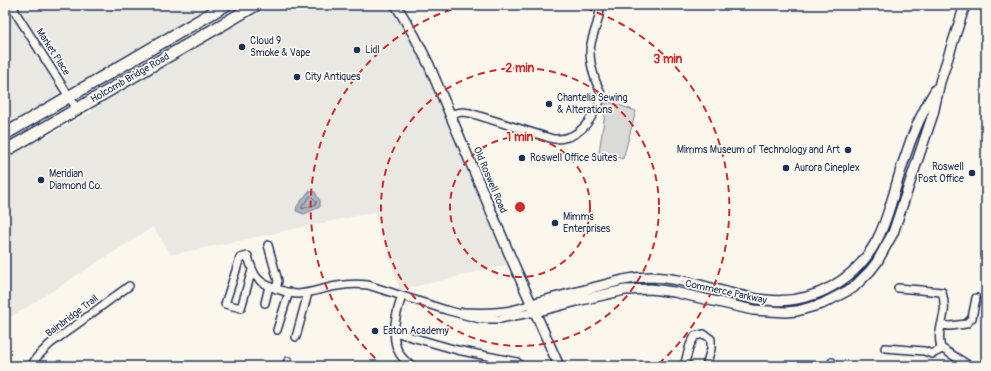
<svg xmlns="http://www.w3.org/2000/svg" width="991" height="371" font-family="Pangolin,sans-serif">
	<style>
		.built { fill: #eae8e2 }
		.green { fill: #dadad7; stroke: #7a849a }
		.water { fill: #afb3bb; stroke: #747e96 }
		.lines { fill: none; stroke-linecap: round; stroke-linejoin: round }
		.shore { stroke: #566483; stroke-width: 1 }
		.minor-casing { stroke: #1b2f5e; stroke-width: 10 }
		.tertiary-casing { stroke: #1b2f5e; stroke-width: 12 }
		.primary-casing { stroke: #1b2f5e; stroke-width: 14 }
		.minor { stroke: #fbf7ec; stroke-width: 7 }
		.tertiary { stroke: #fbf7ec; stroke-width: 9 }
		.primary { stroke: #fbf7ec; stroke-width: 11 }
		.ring { fill: none; stroke: #d62828; stroke-width: 2; stroke-dasharray: 7 5 }
		.poi-dot { fill: #1b2f5e; stroke: #fbf7ec; stroke-width: 1.5 }
		.labels { text-anchor: middle; dominant-baseline: central; stroke-width: 3.5; stroke-linejoin: round; paint-order: stroke }
		.poi-label { font-size: 10px; fill: #1b2f5e; stroke: #fbf7ec; text-anchor: start }
		.street-label { font-size: 10px; fill: #1b2f5e; stroke: #fbf7ec }
		.centre { fill: #d62828; stroke: #fbf7ec; stroke-width: 2 }
		.ring-label { font-size: 12px; text-anchor: middle; font-weight: bold; fill: #d62828; stroke: #fbf7ec; stroke-width: 3.5; stroke-linejoin: round; paint-order: stroke }
	</style>
	<rect width="100%" height="100%" fill="#fbf7ec"/>
	<filter id="ink" filterUnits="userSpaceOnUse"><feTurbulence type="fractalNoise" baseFrequency=".025" numOctaves="2"/><feDisplacementMap in="SourceGraphic" scale="8" xChannelSelector="R" yChannelSelector="G"/><feConvolveMatrix kernelMatrix="1 2 1 2 8 2 1 2 1" color-interpolation-filters="sRGB"/></filter>
	<g filter="url(#ink)">
		<!-- built -->
		<path class="built" d="M5,5H216L5,128Z
			M271,5H390L420,52L469,169L471,179L507,265L400,290L375,212L171,255L153,227L5,321V157L40,137H47L76,120L91,112L97,104L227,28L240,24L266,9Z"/>
		<!-- green -->
		<path class="green" d="M607,101L636,111L623,159L599,152Z"/>
		<!-- water -->
		<path class="water" d="M309,191L315,192L320,201V207L304,214L296,211L297,206Z"/>
		<g class="lines">
			<!-- shore -->
			<path class="shore" d="M311,196L316,201V204L302,209V206Z"/>
			<defs>
				<path id="minor" d="M12,5L17,15L77,109
					M450,114L463,112L470,113L553,139C574,140 586,128 595,111C598,106 602,100 601,94C600,90 598,86 596,82C593,73 590,62 590,52C590,36 601,22 600,5
					M268,245L278,281L276,289
					M252,270L241,308L225,304L240,258L248,256C253,275 257,283 277,289C283,291 291,294 298,294C311,293 324,288 337,286C348,284 358,284 368,285L446,310L480,319H500L535,312
					M898,288L942,292C944,299 945,305 944,312C942,326 937,333 941,348L970,366
					M402,296C394,319 386,352 413,366
					M265,303L269,286
					M463,312C487,313 509,313 531,304
					M941,325L950,326L966,324L972,318L976,298
					M277,330L289,292
					M394,332L457,350L517,362L521,366
					M296,337L308,293
					M885,348L924,351L932,354L942,349
					M31,366L37,357L50,344L129,286
					M286,366L288,361
					M684,366L690,345L695,336L704,334L711,339V349L706,366
					M830,366L832,362"/>
				<path id="tertiary" d="M396,5L414,35L429,65L511,258L559,366
					M531,304L623,280C632,278 641,277 651,277C690,278 727,296 766,300C813,305 857,280 878,238C890,214 895,186 904,160C912,135 922,111 936,89
					M535,312L577,301L625,290L651,289L674,292L753,310L786,312L797,311L822,304L853,288L870,271L877,262L893,233L933,114L940,82L965,5"/>
				<path id="primary" d="M5,134L226,5
					M5,151L256,5"/>
			</defs>
			<!-- minor casing -->
			<use href="#minor" class="minor-casing"/>
			<!-- tertiary casing -->
			<use href="#tertiary" class="tertiary-casing"/>
			<!-- primary casing -->
			<use href="#primary" class="primary-casing"/>
			<!-- minor -->
			<use href="#minor" class="minor"/>
			<!-- tertiary -->
			<use href="#tertiary" class="tertiary"/>
			<!-- primary -->
			<use href="#primary" class="primary"/>
		</g>
	</g>
	<!-- distance rings -->
	<g class="ring">
		<circle cx="520" cy="207" r="70"/>
		<circle cx="520" cy="207" r="139"/>
		<path d="M384 366A209 209 0 0 1 466 5M574 5A209 209 0 0 1 656 366"/>
	</g>
	<!-- markers -->
	<g class="poi-dot">
		<circle cx="242" cy="47" r="4"/>
		<circle cx="357" cy="50" r="4"/>
		<circle cx="297" cy="77" r="4"/>
		<circle cx="549" cy="104" r="4"/>
		<circle cx="848" cy="150" r="4"/>
		<circle cx="522" cy="158" r="4"/>
		<circle cx="786" cy="168" r="4"/>
		<circle cx="972" cy="173" r="4"/>
		<circle cx="41" cy="180" r="4"/>
		<circle cx="555" cy="223" r="4"/>
		<circle cx="375" cy="331" r="4"/>
	</g>
	<g class="labels">
		<!-- poi labels -->
		<g class="poi-label">
			<text x="250" y="41">Cloud 9<tspan x="250" dy="12">Smoke &amp; Vape</tspan></text>
			<text x="365" y="50">Lidl</text>
			<text x="305" y="77">City Antiques</text>
			<text x="557" y="98">Chantelia Sewing<tspan x="557" dy="12">&amp; Alterations</tspan></text>
			<text x="840" y="150" text-anchor="end">Mimms Museum of Technology and Art</text>
			<text x="530" y="158">Roswell Office Suites</text>
			<text x="964" y="167" text-anchor="end">Roswell<tspan x="964" dy="12">Post Office</tspan></text>
			<text x="794" y="168">Aurora Cineplex</text>
			<text x="49" y="174">Meridian<tspan x="49" dy="12">Diamond Co.</tspan></text>
			<text x="563" y="217">Mimms<tspan x="563" dy="12">Enterprises</tspan></text>
			<text x="383" y="331">Eaton Academy</text>
		</g>
		<!-- street labels -->
		<g class="street-label">
			<text transform="translate(53 52) rotate(57)">Market Place</text>
			<text transform="translate(130 78) rotate(-30)">Holcomb Bridge Road</text>
			<text transform="translate(490 180) rotate(67)">Old Roswell Road</text>
			<text transform="translate(726 292) rotate(12)">Commerce Parkway</text>
			<text transform="translate(72 316) rotate(-37)">Bainbridge Trail</text>
		</g>
	</g>
	<circle cx="520" cy="207" r="6" class="centre"/>
	<g class="ring-label">
		<text x="668" y="63">3 min</text>
		<text x="520" y="72">2 min</text>
		<text x="520" y="141">1 min</text>
	</g>
	<!-- margin -->
	<rect width="991" height="371" fill="none" stroke="#fbf7ec" stroke-width="20"/>
	<rect x="10" y="10" width="971" height="351" fill="none" stroke="#1b2f5e" stroke-width="1.5" filter="url(#ink)"/>
</svg>
